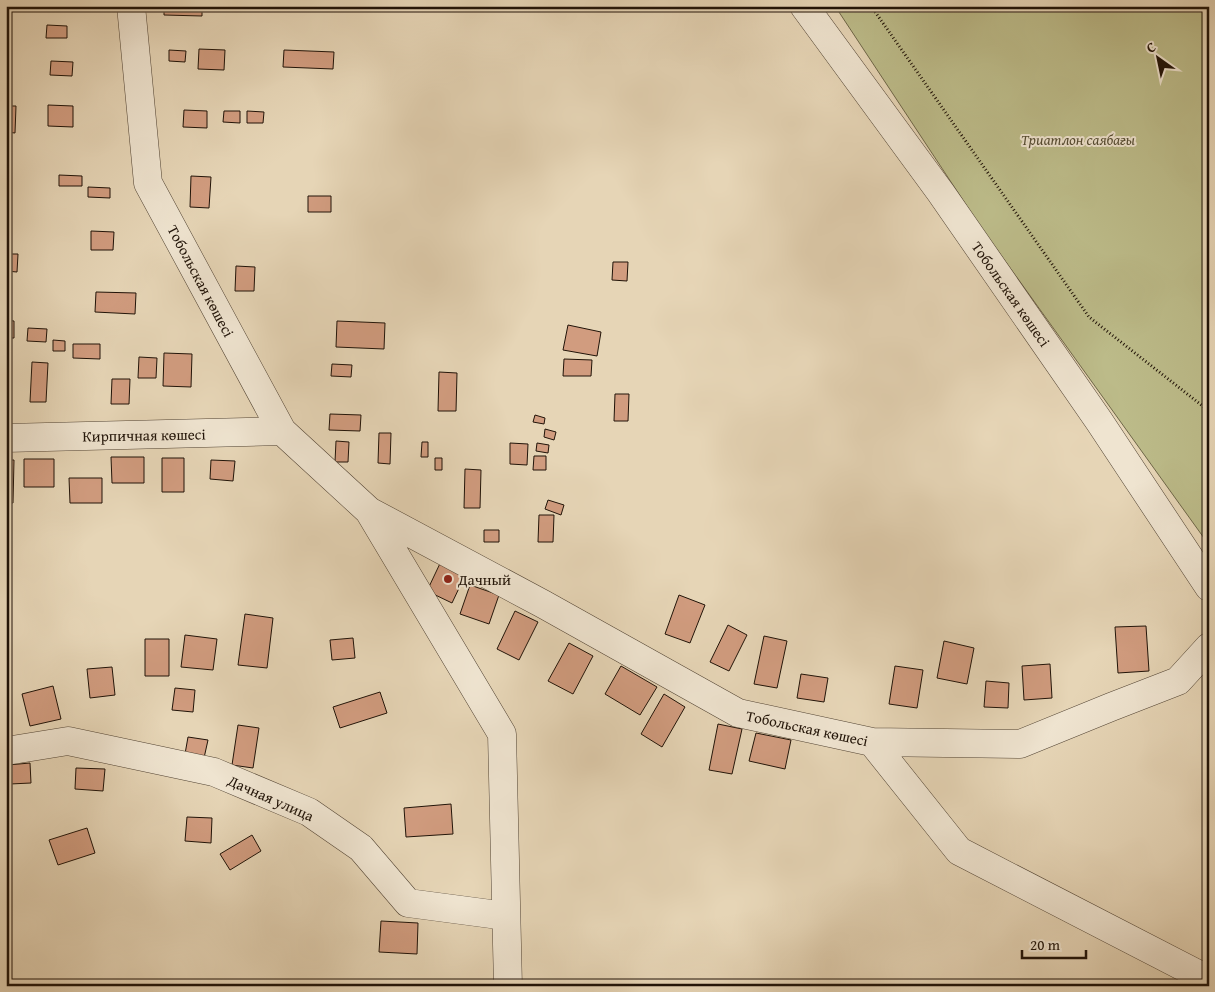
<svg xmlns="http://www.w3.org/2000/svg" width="1215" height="992" font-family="'Gentium Book Plus',serif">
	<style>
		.green { fill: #bcbb89; stroke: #6e6748 }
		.building { fill: #d19c7f; stroke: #201308 }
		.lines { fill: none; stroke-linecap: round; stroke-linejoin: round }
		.minor-casing { stroke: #524434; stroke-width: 29 }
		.path { stroke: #201308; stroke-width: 3; stroke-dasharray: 1 2.5; stroke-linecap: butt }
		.minor { stroke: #efe4d0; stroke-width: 28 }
		.poi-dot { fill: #8f2418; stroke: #efe4d0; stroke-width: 2 }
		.labels { text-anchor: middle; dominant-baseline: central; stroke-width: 4; stroke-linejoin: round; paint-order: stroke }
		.park-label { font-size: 15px; font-style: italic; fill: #574e35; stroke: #efe4d0 }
		.street-label { font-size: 15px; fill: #201308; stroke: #efe4d0 }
		.poi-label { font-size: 15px; fill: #201308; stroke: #efe4d0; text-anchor: start }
	</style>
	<rect width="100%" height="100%" fill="#e6d5b6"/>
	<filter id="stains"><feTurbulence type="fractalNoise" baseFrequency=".004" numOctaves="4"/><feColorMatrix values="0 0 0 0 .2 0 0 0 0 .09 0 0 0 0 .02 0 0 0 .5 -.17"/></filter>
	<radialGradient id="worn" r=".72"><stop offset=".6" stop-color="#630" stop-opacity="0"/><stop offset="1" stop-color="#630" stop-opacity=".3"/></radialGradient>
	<!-- green -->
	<path class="green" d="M835,6H1209V545L980,226Z"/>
	<!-- building -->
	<path class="building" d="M164,6H202V16L164,15Z
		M47,25L67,26V38H46Z
		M199,49L225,50L224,70L198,69Z
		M169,50L186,51L185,62L169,61Z
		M284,50L334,52L333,69L283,67Z
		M51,61L73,62L72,76L50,75Z
		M48,105L73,106V127L48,126Z
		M6,106H16L15,133L6,132Z
		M184,110L207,111V128L183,127Z
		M224,111H240V123L223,122Z
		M247,111L264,112L263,123H247Z
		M59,175L82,176V186H59Z
		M191,176L211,177L209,208L190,207Z
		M88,187L110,188V198L88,197Z
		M308,196H331V212H308Z
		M91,231L114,232L113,250H91Z
		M6,254H18L17,272L6,271Z
		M613,262H628L627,281L612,280Z
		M236,266L255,267L254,291H235Z
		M96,292L136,293L135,314L95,312Z
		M6,320L14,321V338H6Z
		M337,321L385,323L384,349L336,347Z
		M568,325L601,332L597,356L563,350Z
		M28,328L47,329L46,342L27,341Z
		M53,340L65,341V351H53Z
		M73,344H100V359L73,358Z
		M164,353L192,354L191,387L163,386Z
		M139,357L157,358L156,378H138Z
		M564,359L592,360L591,376H563Z
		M32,362L48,363L46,402H30Z
		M332,364L352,365L351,377L331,376Z
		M439,372L457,373L456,411H438Z
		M112,379H130L129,404H111Z
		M615,394H629L628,421H614Z
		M330,414L361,415L360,431L329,430Z
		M535,415L545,418L544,424L533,422Z
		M545,429L556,432L554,440L544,437Z
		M379,433H391L390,464L378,463Z
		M336,441L349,442L348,462H335Z
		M422,442H428V457H421Z
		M510,443L528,444L527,465L510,464Z
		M537,443L549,445L548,453L536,451Z
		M534,456H546V470H533Z
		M111,457H144V483H112Z
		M162,458H184V492H162Z
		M435,458H442V470H435Z
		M24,459H54V487H24Z
		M6,460H14L13,503H6Z
		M211,460L235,461L233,481L210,479Z
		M465,469L481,470L480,508H464Z
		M69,478H102V503H70Z
		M548,500L564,505L561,515L545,509Z
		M539,515H554L553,542H538Z
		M484,530H499V542H484Z
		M444,555L469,567L452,603L427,591Z
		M470,585L499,595L489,624L460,614Z
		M679,595L705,605L690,643L665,634Z
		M515,611L538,622L519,660L497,649Z
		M245,614L273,618L267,668L238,665Z
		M728,625L747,635L729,671L710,662Z
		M1146,626L1149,671L1118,673L1115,627Z
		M185,635L217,639L213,670L181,667Z
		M764,636L787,641L777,688L754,684Z
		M353,638L355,658L332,660L330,640Z
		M145,639H169V676H145Z
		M944,641L974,648L967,684L937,678Z
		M569,643L593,656L573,694L548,681Z
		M1050,664L1052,698L1024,700L1022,666Z
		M621,666L657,687L640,715L605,694Z
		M895,666L923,670L917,708L889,704Z
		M112,667L115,695L90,698L87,669Z
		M801,674L828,678L824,702L797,698Z
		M986,681L1009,683L1008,708L984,707Z
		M53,686L61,719L30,726L22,694Z
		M175,688L195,690L193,712L172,710Z
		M380,692L387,713L340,728L333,707Z
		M664,694L685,707L662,747L641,734Z
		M718,724L742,729L732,774L709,770Z
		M238,725L259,728L253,768L232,765Z
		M756,733L791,740L785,769L749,761Z
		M188,737L208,740L204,758L185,754Z
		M30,763L31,783L10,784L8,765Z
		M76,768L105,769L103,791L75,789Z
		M451,804L453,834L406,837L404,808Z
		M187,817L212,818L211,843L185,841Z
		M87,828L95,853L58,865L49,840Z
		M252,835L261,851L230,870L220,854Z
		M381,921L418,923L417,954L379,952Z"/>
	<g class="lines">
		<defs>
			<path id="minor" d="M131,6L148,183L282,431L369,511L502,734L508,986
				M804,6L941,193L1099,421L1209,587
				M6,438L282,431
				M369,511L543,604L738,713L872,742L1020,744L1111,707L1178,681L1209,647
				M872,742L959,851L1209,980
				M6,751L68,741L214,772L309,812L361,848L408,903L506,916"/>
		</defs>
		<!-- minor casing -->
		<use href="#minor" class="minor-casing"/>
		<!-- path -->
		<path class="path" d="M871,6L1089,317L1209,411"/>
		<!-- minor -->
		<use href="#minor" class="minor"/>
	</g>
	<!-- markers -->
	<circle class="poi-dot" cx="448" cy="579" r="5"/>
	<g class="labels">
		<!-- park labels -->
		<g class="park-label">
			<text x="1078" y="139">Триатлон саябағы</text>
		</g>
		<!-- street labels -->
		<g class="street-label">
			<text transform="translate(201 281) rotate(62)">Тобольская көшесі</text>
			<text transform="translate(1011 294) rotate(55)">Тобольская көшесі</text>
			<text transform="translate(144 435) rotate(-1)">Кирпичная көшесі</text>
			<text transform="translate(807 728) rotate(12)">Тобольская көшесі</text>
			<text transform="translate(271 798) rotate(24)">Дачная улица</text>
		</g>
		<!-- poi labels -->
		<g class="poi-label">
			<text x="458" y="579">Дачный</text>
		</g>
	</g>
	<!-- margin -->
	<rect width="1215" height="992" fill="none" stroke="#e6d5b6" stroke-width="25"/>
	<rect x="8" y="8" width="1200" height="977" fill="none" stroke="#201308" stroke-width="2.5"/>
	<rect x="12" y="12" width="1190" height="967" fill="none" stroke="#201308"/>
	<!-- north arrow -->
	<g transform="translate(1158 58) rotate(327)" stroke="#efe4d0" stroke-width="4" paint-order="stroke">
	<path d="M0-4L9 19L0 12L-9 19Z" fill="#201308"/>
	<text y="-8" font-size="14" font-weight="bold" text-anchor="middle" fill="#201308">С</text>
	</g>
	<!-- scale -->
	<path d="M1022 950v8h64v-8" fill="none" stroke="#201308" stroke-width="2.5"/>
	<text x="1030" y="950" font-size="15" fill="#201308" stroke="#efe4d0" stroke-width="4" paint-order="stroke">20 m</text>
	<rect width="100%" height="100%" filter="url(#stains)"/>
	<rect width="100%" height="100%" fill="url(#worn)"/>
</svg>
